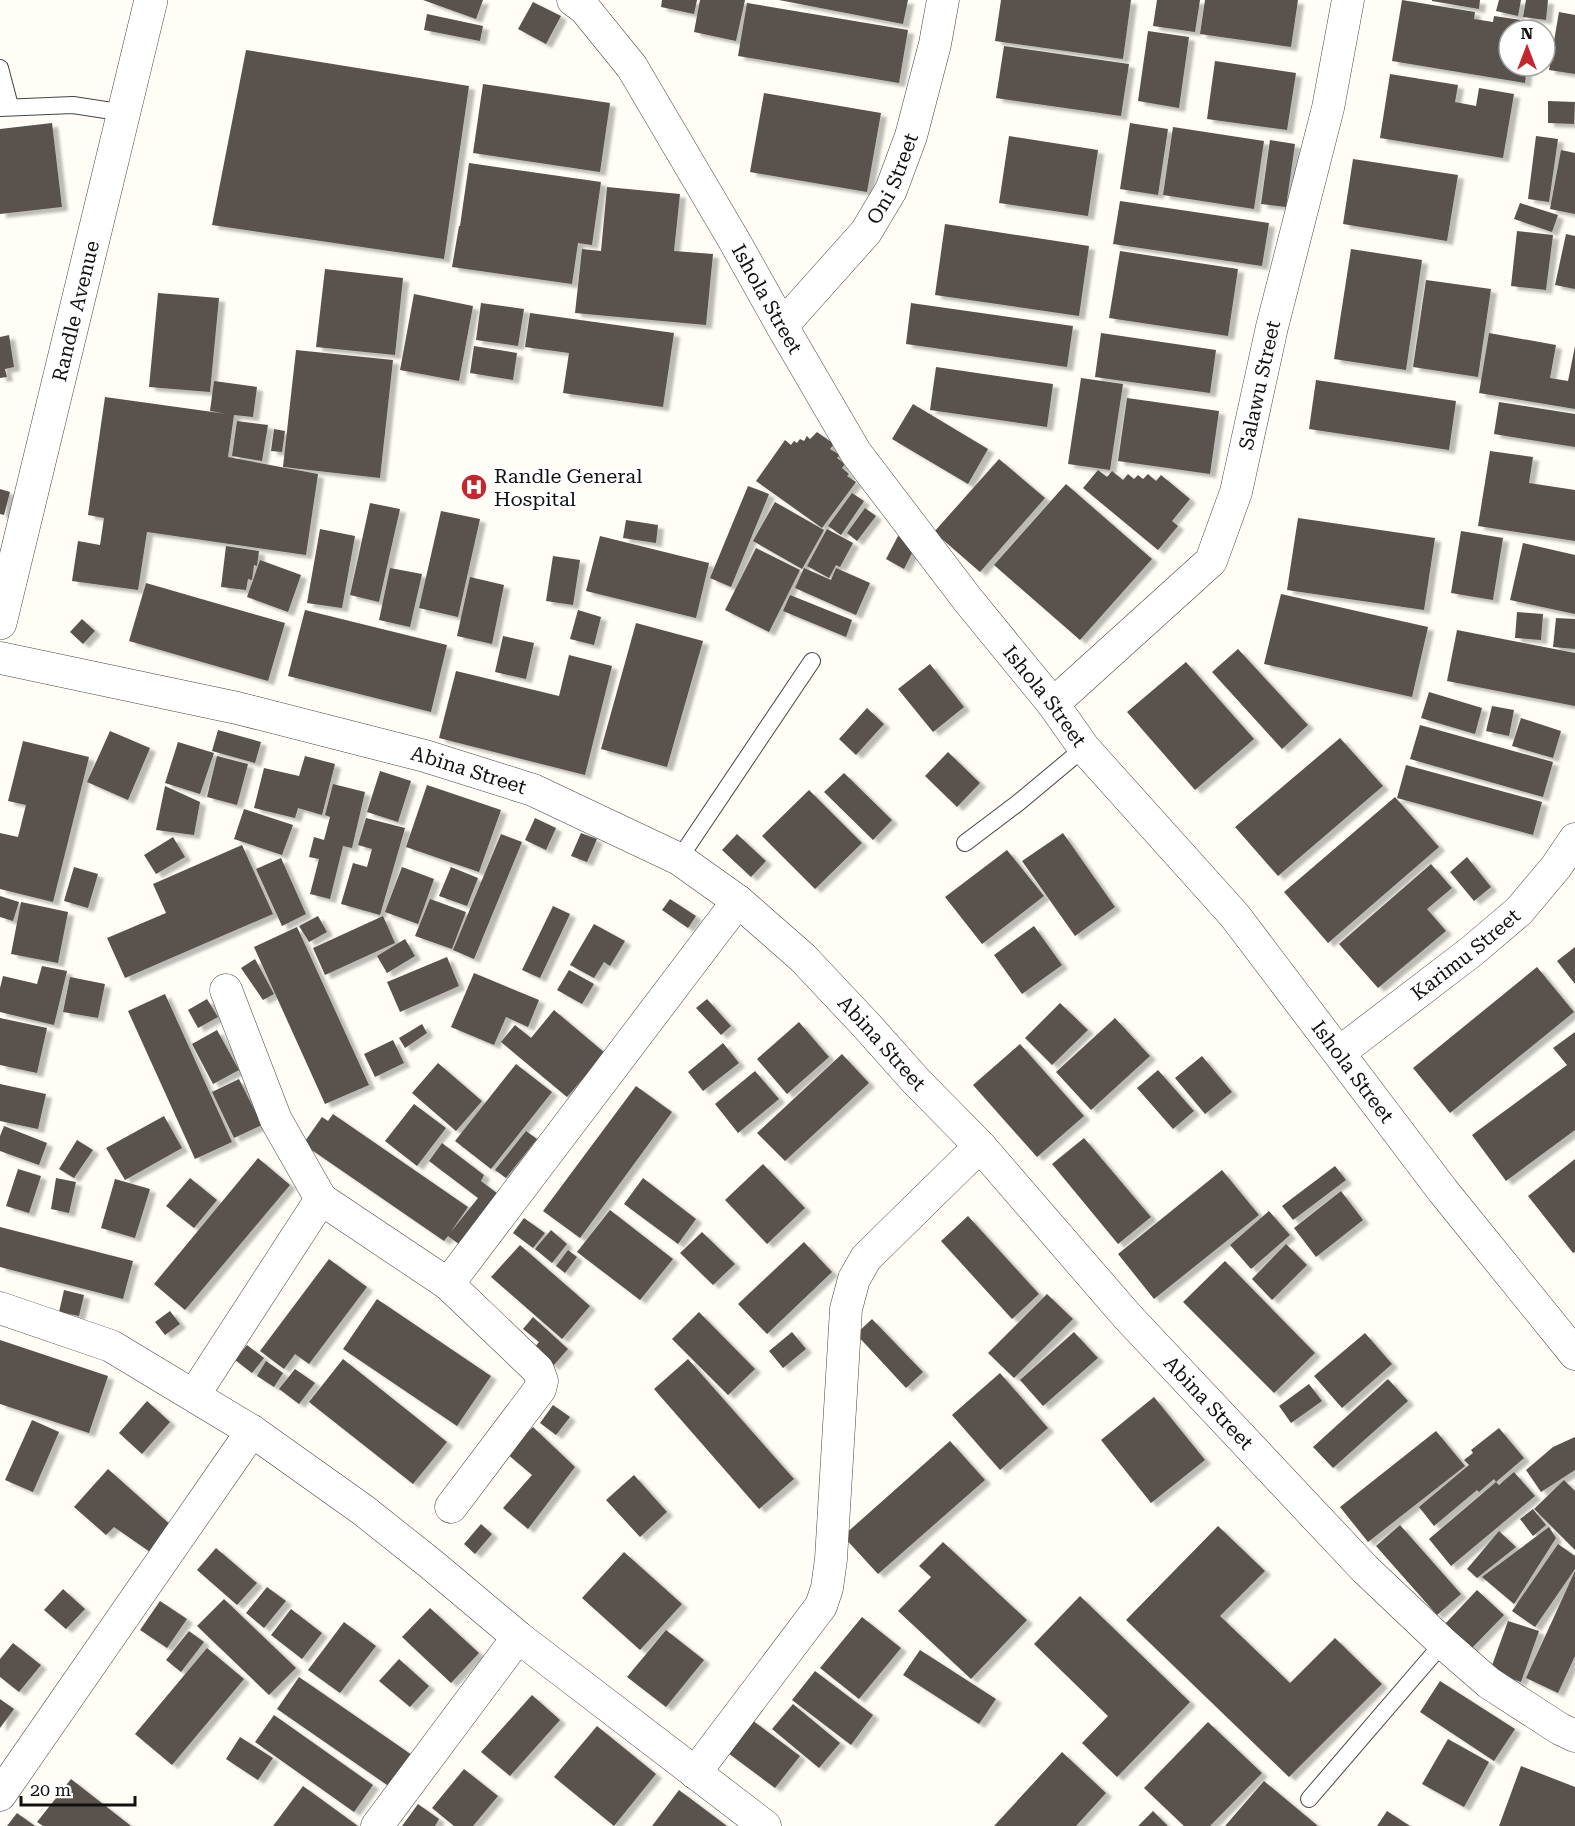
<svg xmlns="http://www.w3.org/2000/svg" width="1575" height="1826" font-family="'Roboto Serif',serif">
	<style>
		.building { fill: #5a524d; filter: url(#shadow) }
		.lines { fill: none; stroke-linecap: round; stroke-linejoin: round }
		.service-casing { stroke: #444; stroke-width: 18 }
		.minor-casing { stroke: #444; stroke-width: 33 }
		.tertiary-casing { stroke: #444; stroke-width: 34 }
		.service { stroke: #fff; stroke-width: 16 }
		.minor { stroke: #fff; stroke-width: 32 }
		.tertiary { stroke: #fff; stroke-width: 33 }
		.labels { text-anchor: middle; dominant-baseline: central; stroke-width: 6; stroke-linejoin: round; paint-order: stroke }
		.street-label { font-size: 20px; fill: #111; stroke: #fff }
		.poi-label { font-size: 20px; fill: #111; stroke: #fff; text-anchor: start }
	</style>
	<defs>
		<filter id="shadow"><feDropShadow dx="6" dy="4" stdDeviation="1.5" flood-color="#0004"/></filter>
	</defs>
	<rect width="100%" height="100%" fill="#fffdf5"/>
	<!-- building -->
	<path class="building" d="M423,0H483L476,19Z
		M662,0H697L694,14L661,7Z
		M700,0H745L736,41L694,32Z
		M779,0H908L903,24Z
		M1001,0H1131L1123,59L995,41Z
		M1157,0H1200L1195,32L1153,26Z
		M1205,0H1298L1291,47L1200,34Z
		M1402,0L1475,12L1474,19L1493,22L1494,16L1535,22L1533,30H1509V66H1527L1525,83L1392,61Z
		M1432,0H1480L1479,9L1432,1Z
		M1499,0H1521L1518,16L1496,11Z
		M1526,0H1548L1546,20L1523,17Z
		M533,2L561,16L546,44L518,29Z
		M747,3L908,30L899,83L738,56Z
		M1559,12L1575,15V74L1549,70Z
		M427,14L483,26L480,41L424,30Z
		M1148,31L1189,37L1179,108L1138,101Z
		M1004,46L1129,64L1121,116L996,98Z
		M246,50L469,86L444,259L212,225Z
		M1215,61L1296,73L1287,130L1207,119Z
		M1390,74L1458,85L1455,102L1476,106L1479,88L1514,94L1503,158L1380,138Z
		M483,84L610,103L600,172L473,153Z
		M764,93L881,113L867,192L750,172Z
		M1548,101L1575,102L1574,124L1548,123Z
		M52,123L62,207L0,214V129Z
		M1130,123L1168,129L1158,195L1120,189Z
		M1173,127L1264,141L1254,209L1163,195Z
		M1009,136L1098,150L1088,216L999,203Z
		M1536,136L1558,139L1549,202L1528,199Z
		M1270,140L1295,144L1286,207L1261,204Z
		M1561,150L1575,153V214L1550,209Z
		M1353,159L1458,175L1447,241L1343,224Z
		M469,163L601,182L592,245L578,243L572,284L452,267L459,226H460Z
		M607,187L680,194L674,251L713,254L706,325L575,313L582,249L601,251Z
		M1120,201L1269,223L1262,266L1113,244Z
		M1520,203L1558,215L1552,232L1514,219Z
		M945,224L1089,246L1079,316L935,295Z
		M1517,231L1553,235L1546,290L1511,286Z
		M1566,234L1575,236V289L1555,285Z
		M1351,249L1422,260L1406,370L1334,359Z
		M1120,251L1238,269L1228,336L1109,318Z
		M325,269L403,278L395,355L316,347Z
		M1426,280L1491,289L1478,377L1413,367Z
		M158,293L219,298L210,392L149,387Z
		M414,294L473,306L459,381L400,370Z
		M481,303L524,309L518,346L476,340Z
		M911,303L1073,326L1067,367L906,344Z
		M530,313L674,333L663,407L563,393L569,353L525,347Z
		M1101,333L1216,350L1210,393L1095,377Z
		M1489,333L1556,345L1550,378L1568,381L1575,346V409L1479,393Z
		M9,335L14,367L5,369L7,377L0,378V337Z
		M474,346L517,353L513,380L470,373Z
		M296,350L393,360L380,478L283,467Z
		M936,367L1053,384L1047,427L930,410Z
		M1081,378L1123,384L1110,470L1068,464Z
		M1316,380L1456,401L1449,450L1309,429Z
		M214,381L257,387L253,417L234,415L228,457L318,474L306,555L147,532L138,590L72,581L78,541L100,545L104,518L88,515L105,397L227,414L210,411Z
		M1127,398L1219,411L1210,474L1118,461Z
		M1499,402L1575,414V447L1494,434Z
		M913,404L988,449L968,484L892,439Z
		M237,421L268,425L262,461L232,456Z
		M274,429L285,431L282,452L271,451Z
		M817,432L834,444L830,449L840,455L837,458L845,464L842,468L849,474L847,476L856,482L822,528L756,481L785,440L791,445L794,441L797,443L800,439L804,441L807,436L810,439Z
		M1490,451L1533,457L1529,483L1575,490V541L1478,526Z
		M999,459L1045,498L980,572L934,532Z
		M1098,470L1107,477L1112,471L1123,480L1128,474L1134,479L1138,475L1143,479L1148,474L1156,481L1161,475L1190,499L1172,521L1178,526L1158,550L1083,488Z
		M1066,484L1152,559L1080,640L994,565Z
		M748,486L769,494L731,587L710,578Z
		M0,489L10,492L4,515L0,514Z
		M852,493L864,501L841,535L828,526Z
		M775,502L824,530L802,569L753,541Z
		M370,503L400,509L379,602L350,595Z
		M865,508L876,516L857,541L847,533Z
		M441,511L480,519L458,617L419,608Z
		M1298,518L1435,538L1424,610L1287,590Z
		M626,520L658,525L656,543L623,538Z
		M320,529L355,536L342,608L307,603Z
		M827,529L853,543L840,567L836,565L829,578L807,566Z
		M1461,531L1503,538L1493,600L1451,593Z
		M600,536L709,563L696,618L586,591Z
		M898,536L916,545L904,569L886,559Z
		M1523,543L1575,555V614L1510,600Z
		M226,546L259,551L257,566L254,565L252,580L248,579L246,590L221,587Z
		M756,548L800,570L769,632L725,610Z
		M553,556L580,560L573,605L546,601Z
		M260,560L301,575L288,612L247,597Z
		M390,568L422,574L410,627L379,620Z
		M804,568L831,580L836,568L870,583L856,615L795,588Z
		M470,577L504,585L492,644L457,636Z
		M146,583L285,623L268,681L129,641Z
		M1281,594L1428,627L1412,697L1264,664Z
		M790,595L852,620L846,637L783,611Z
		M305,610L447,645L431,712L288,676Z
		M578,610L601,617L594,645L570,639Z
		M1517,612L1543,614L1541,640L1515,638Z
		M1556,618L1575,619V649L1553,647Z
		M82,619L95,631L83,644L70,632Z
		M636,623L703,641L667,767L601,749Z
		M1457,630L1575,653V706L1447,681Z
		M503,636L534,643L526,679L495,672Z
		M1238,649L1308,725L1282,749L1212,672Z
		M569,655L612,666L585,775L439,738L456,671L559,696Z
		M1186,662L1254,739L1195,790L1127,712Z
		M930,664L964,707L933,732L898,689Z
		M1429,692L1482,708L1475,734L1421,718Z
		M1492,706L1514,710L1509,736L1486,731Z
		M867,708L884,724L856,755L839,739Z
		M1521,718L1561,731L1553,758L1512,746Z
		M1420,725L1553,762L1543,797L1410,759Z
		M218,730L261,742L255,763L212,751Z
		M110,731L150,748L128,800L87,782Z
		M1340,738L1383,786L1278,876L1235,827Z
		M23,741L89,757L53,902L0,889V833L18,837L26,805L8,801Z
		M178,742L214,753L200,794L165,783Z
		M948,752L980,783L957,807L925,776Z
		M217,756L248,764L237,805L207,797Z
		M305,756L335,764L322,815L298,808L295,818L254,808L264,768L299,776Z
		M1406,765L1542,802L1533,835L1397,798Z
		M380,771L411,781L398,822L367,812Z
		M844,773L892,820L873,840L824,792Z
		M333,784L365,792L352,848L343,846L330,899L310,894L319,859L309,857L314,837L324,840L330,817L325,815Z
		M427,785L501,810L479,872L406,847Z
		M165,786L200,802L194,835L156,830Z
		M809,790L862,843L815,889L762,836Z
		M1395,797L1439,847L1328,943L1284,892Z
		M244,809L293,825L282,855L234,839Z
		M366,818L405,828L380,915L341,904L353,863L367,867L372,849L358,845Z
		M535,818L556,828L546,850L525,840Z
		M581,833L597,839L587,862L571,856Z
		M1063,833L1115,907L1075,936L1022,861Z
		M501,834L522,842L474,959L453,950Z
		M737,834L766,861L751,877L722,850Z
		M173,837L185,857L156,874L144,855Z
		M242,845L273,914L125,978L107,938L166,913L153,884Z
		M1007,850L1044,896L982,944L945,897Z
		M1467,857L1491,887L1474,901L1450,872Z
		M281,858L306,914L282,926L256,869Z
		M1431,864L1452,888L1427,909L1446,931L1378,988L1339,944Z
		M74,867L98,874L88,908L64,901Z
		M402,867L434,879L418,924L385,912Z
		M451,867L478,878L467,906L439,896Z
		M0,896L19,902L13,921L0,917Z
		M430,899L466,912L452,949L415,936Z
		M670,899L696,916L688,928L662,910Z
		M21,902L68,912L58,963L11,954Z
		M553,906L570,914L540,978L522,970Z
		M318,916L327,932L309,942L299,926Z
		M383,916L395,943L325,975L313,948Z
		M594,924L625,941L610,966L604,962L594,978L570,965Z
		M1034,926L1062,965L1022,994L994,955Z
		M297,927L369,1085L325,1104L254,947Z
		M405,939L415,956L387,973L377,956Z
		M1575,947V984L1557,961Z
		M447,957L459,986L400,1012L387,982Z
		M255,959L274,994L263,1000L241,968Z
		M42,966L67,971L54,1025L0,1012V988L3,976L37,984Z
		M1537,967L1574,1012L1450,1113L1413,1068Z
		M569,970L594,984L582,1004L557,990Z
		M474,973L539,1000L528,1027L506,1017L494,1045L451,1027Z
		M70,977L105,984L98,1018L63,1012Z
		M165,994L232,1142L195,1159L128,1011Z
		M207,999L218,1017L198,1028L188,1010Z
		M707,999L731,1026L721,1035L696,1008Z
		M1060,1003L1088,1030L1052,1065L1025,1038Z
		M554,1010L605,1053L567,1097L501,1042L515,1025L531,1038Z
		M0,1018L47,1028L37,1073L0,1065Z
		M1115,1018L1150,1056L1091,1110L1056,1072Z
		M799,1022L829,1057L787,1094L757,1059Z
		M422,1024L427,1033L405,1048L399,1038Z
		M217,1030L239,1070L213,1084L192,1044Z
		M1575,1032V1130L1506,1181L1472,1135L1567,1065L1553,1048Z
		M393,1040L404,1063L375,1077L364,1054Z
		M723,1043L739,1063L703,1091L688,1072Z
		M1020,1044L1084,1116L1037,1157L973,1085Z
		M842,1054L869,1083L785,1161L757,1133Z
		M1202,1056L1232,1092L1205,1114L1175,1078Z
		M438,1063L482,1101L456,1131L412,1093Z
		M516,1064L552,1092L491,1169L455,1141Z
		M1158,1070L1194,1111L1173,1129L1137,1088Z
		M755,1071L779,1099L738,1133L715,1104Z
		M239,1079L262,1125L234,1138L212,1092Z
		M0,1084L46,1094L38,1129L0,1121Z
		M636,1086L672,1112L580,1238L543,1211Z
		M414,1104L446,1128L417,1166L385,1141Z
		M333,1114L468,1207L450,1233L478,1198L429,1161L442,1143L484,1175L481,1181L506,1200L467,1250L448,1236L444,1241L303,1144L322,1117L328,1121Z
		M164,1116L182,1148L125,1180L106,1148Z
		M4,1126L47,1143L39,1165L0,1151V1136Z
		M526,1131L537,1139L506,1178L495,1170Z
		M1084,1138L1151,1217L1118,1244L1052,1164Z
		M77,1140L93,1150L74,1178L59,1169Z
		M258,1158L290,1185L185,1310L154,1284Z
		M1575,1159V1252L1573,1253L1528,1196Z
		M763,1164L805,1208L767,1244L725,1200Z
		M1335,1166L1346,1180L1293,1220L1282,1206Z
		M18,1169L41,1176L29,1213L6,1206Z
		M1222,1170L1259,1215L1154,1299L1118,1254Z
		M56,1178L76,1182L69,1213L51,1209Z
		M190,1178L217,1200L194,1228L166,1206Z
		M643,1178L696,1219L678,1244L624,1204Z
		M115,1179L150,1189L135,1238L101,1228Z
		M1341,1191L1363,1220L1316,1257L1294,1228Z
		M610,1210L673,1259L640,1300L577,1252Z
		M1269,1211L1290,1235L1251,1269L1230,1245Z
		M968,1216L1039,1294L1012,1319L941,1241Z
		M524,1218L545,1233L533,1248L513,1233Z
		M0,1227L133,1261L123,1299L0,1267Z
		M551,1230L567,1244L552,1263L535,1249Z
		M702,1232L735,1264L713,1285L680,1253Z
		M804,1242L832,1272L767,1334L738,1304Z
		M1286,1244L1307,1265L1272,1300L1252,1279Z
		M520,1245L590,1306L562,1339L491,1277Z
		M568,1250L577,1257L565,1273L556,1266Z
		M329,1259L367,1287L309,1364L295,1354L284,1369L260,1351Z
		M1225,1261L1315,1353L1274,1393L1183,1302Z
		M64,1290L84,1295L79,1316L59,1312Z
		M1047,1294L1073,1319L1014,1378L988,1353Z
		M377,1299L491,1376L457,1426L343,1349Z
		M170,1311L180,1324L165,1335L155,1322Z
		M699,1312L755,1369L728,1395L672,1339Z
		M533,1317L568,1349L553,1366L533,1349L539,1342L523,1329Z
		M872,1319L923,1372L906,1388L856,1334Z
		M792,1332L806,1349L783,1368L769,1351Z
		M1074,1332L1098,1358L1043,1406L1020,1380Z
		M1365,1333L1392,1364L1342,1408L1314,1376Z
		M0,1340L108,1376L89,1433L0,1404Z
		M247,1345L264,1358L252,1373L235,1360Z
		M343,1359L447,1442L413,1484L309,1402Z
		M688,1359L794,1479L759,1509L654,1389Z
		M266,1361L283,1373L274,1387L257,1376Z
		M295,1369L315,1383L299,1404L279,1389Z
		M1000,1373L1048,1428L1000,1470L952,1415Z
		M1388,1379L1408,1401L1333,1468L1313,1447Z
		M1309,1384L1322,1401L1291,1423L1279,1406Z
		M1154,1397L1205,1460L1151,1503L1101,1440Z
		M147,1401L170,1422L142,1454L119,1433Z
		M553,1405L570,1417L556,1435L540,1423Z
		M32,1420L59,1432L33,1492L5,1480Z
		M533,1427L575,1467L528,1529L503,1508L532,1475L506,1453Z
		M1499,1428L1524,1458L1496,1482L1494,1479L1479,1492L1477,1490L1434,1526L1419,1507L1469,1465L1464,1460L1473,1453L1471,1450Z
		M1436,1431L1465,1466L1368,1542L1340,1507Z
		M1575,1437V1470L1541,1492L1526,1470L1553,1447Z
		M950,1441L985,1480L878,1574L843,1536Z
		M108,1469L173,1527L153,1554L114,1527L106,1535L74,1507Z
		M1514,1472L1535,1496L1451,1566L1429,1539L1496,1482L1499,1485Z
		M634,1475L667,1512L640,1537L606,1500Z
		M1564,1480L1575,1491V1550L1534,1509Z
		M1533,1509L1546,1525L1533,1536L1520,1519Z
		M481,1524L492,1534L475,1554L464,1544Z
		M1400,1525L1461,1594L1437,1615L1376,1546Z
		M1218,1526L1265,1571L1220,1616L1290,1683L1335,1638L1382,1684L1289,1777L1126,1620Z
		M1549,1527L1556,1538L1514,1604L1482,1577Z
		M1499,1531L1516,1547L1477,1578L1467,1569Z
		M943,1542L1027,1620L971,1679L898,1611L931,1577L919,1566Z
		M1558,1544L1575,1556V1569L1535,1627L1512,1611Z
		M216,1548L257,1583L237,1605L197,1570Z
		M624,1552L682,1604L640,1650L582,1598Z
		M1575,1571V1656L1558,1693L1526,1678Z
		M267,1587L286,1601L264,1628L246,1613Z
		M63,1589L85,1609L66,1629L44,1610Z
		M1477,1590L1504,1615L1470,1650L1444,1625Z
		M1080,1596L1190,1702L1117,1777L1082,1743L1108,1716L1034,1644Z
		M224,1599L296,1668L269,1695L197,1626Z
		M160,1601L187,1619L167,1648L140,1630Z
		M430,1608L479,1653L451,1683L402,1637Z
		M291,1609L322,1633L302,1659L271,1635Z
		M862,1617L901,1648L859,1699L820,1668Z
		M1508,1621L1539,1631L1521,1682L1490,1671Z
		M344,1622L376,1646L340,1693L308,1670Z
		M666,1630L704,1660L666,1707L627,1677Z
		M189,1631L204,1642L181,1672L166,1660Z
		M13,1643L41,1665L19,1692L0,1677V1659Z
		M207,1648L244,1679L172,1765L135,1734Z
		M920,1650L996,1699L979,1724L903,1675Z
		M399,1659L429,1686L410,1707L379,1681Z
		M815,1671L873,1715L851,1745L792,1700Z
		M299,1677L412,1755L390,1787L277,1709Z
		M1440,1681L1515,1729L1494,1761L1420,1712Z
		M532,1695L560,1720L510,1776L481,1752Z
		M0,1699L14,1709L0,1728Z
		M793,1704L840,1743L819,1768L772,1729Z
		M274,1715L373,1785L354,1812L255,1742Z
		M752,1720L800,1756L775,1788L728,1753Z
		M1208,1722L1262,1773L1210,1826H1184L1144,1788Z
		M597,1726L656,1774L614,1826L554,1777Z
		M240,1737L273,1758L258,1780L226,1759Z
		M1448,1739L1489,1762L1464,1807L1422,1784Z
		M1062,1752L1106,1793L1076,1826H994Z
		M1521,1766L1575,1787V1826H1499Z
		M464,1769L498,1796L473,1826H454L432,1808Z
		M71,1779L131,1826H43L37,1822Z
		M1264,1781L1318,1826H1225Z
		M303,1786L358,1826H273Z
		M679,1790L727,1826H652Z
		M418,1804L439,1819L435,1826H402Z
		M1153,1811L1168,1826H1138Z
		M1387,1811L1410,1826H1377Z
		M17,1813L35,1826H7Z"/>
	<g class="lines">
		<defs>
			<path id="service" d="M0,68L10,106
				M0,108L73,105L125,113
				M965,843L1018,803L1084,748
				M679,859L812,661
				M1309,1799L1443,1643"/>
			<g id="minor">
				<path id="s1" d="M573,0L585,9L632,67L735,242L782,326L856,453L968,600L1053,704L1084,748L1235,916L1443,1191L1575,1354"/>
				<path id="s2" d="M782,326L866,232L891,190L911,136L935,44L943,0"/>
				<path id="s3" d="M0,658L237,708L425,756L533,790L679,859L738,901L803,958L867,1026L916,1081L980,1146L1127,1316L1365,1569L1443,1643L1489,1683L1560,1729L1575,1736"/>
				<path id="s4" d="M1053,704L1211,561L1236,492L1272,327L1328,108L1348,0"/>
				<path id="s5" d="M1340,1052L1472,951L1519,911L1556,867L1575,839"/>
				<path d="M321,1199L448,1284L538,1370L542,1381L540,1389L451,1507"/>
				<path d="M448,1284L738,901"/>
				<path d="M0,1308L111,1346L252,1431L363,1510L431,1564L518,1637L765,1826"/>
				<path d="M194,1395L321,1199L276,1120L226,990"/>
				<path d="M695,1773L821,1606L827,1588L831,1559L846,1309L854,1279L866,1258L980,1146"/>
				<path d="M0,1795L252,1431"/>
				<path d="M377,1826L518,1637"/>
			</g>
			<g id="tertiary">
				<path id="s6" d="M0,623L151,0"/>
			</g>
		</defs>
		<!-- service casing -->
		<use href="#service" class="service-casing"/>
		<!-- minor casing -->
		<use href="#minor" class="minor-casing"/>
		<!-- tertiary casing -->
		<use href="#tertiary" class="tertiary-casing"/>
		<!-- service -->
		<use href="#service" class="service"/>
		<!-- minor -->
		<use href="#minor" class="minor"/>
		<!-- tertiary -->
		<use href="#tertiary" class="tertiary"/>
	</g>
	<!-- icons -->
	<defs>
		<symbol id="hospital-disc" viewBox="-11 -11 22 22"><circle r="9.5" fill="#c4262e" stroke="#fff"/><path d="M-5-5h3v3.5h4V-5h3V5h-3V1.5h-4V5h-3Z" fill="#fff"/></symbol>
	</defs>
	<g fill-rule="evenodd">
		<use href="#hospital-disc" x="459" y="472" width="30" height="30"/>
	</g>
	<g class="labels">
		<!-- street labels -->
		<g class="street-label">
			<text stroke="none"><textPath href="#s2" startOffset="186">Oni Street</textPath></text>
			<text stroke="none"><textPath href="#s1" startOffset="358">Ishola Street</textPath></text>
			<text stroke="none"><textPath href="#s6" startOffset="321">Randle Avenue</textPath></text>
			<text stroke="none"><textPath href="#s4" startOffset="396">Salawu Street</textPath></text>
			<text stroke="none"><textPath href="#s1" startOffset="844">Ishola Street</textPath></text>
			<text stroke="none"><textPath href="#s3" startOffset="482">Abina Street</textPath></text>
			<text stroke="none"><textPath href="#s5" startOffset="159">Karimu Street</textPath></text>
			<text stroke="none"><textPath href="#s3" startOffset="986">Abina Street</textPath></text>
			<text stroke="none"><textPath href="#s1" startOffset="1330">Ishola Street</textPath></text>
			<text stroke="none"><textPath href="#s3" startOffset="1472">Abina Street</textPath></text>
		</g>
		<!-- poi labels -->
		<g class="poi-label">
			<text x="494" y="476">Randle General<tspan x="494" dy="23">Hospital</tspan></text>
		</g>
	</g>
	<!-- north arrow -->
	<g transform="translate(1527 48)"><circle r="28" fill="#ffffff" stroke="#a0a0a0" stroke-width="1.5"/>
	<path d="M0-4.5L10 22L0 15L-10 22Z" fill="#c4262e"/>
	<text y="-9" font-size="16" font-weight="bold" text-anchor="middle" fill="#111111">N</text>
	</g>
	<!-- scale -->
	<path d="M21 1796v9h114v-9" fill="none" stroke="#111111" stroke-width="3"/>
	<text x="30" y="1796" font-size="18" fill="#111111" stroke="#ffffff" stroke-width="4.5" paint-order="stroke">20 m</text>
</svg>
